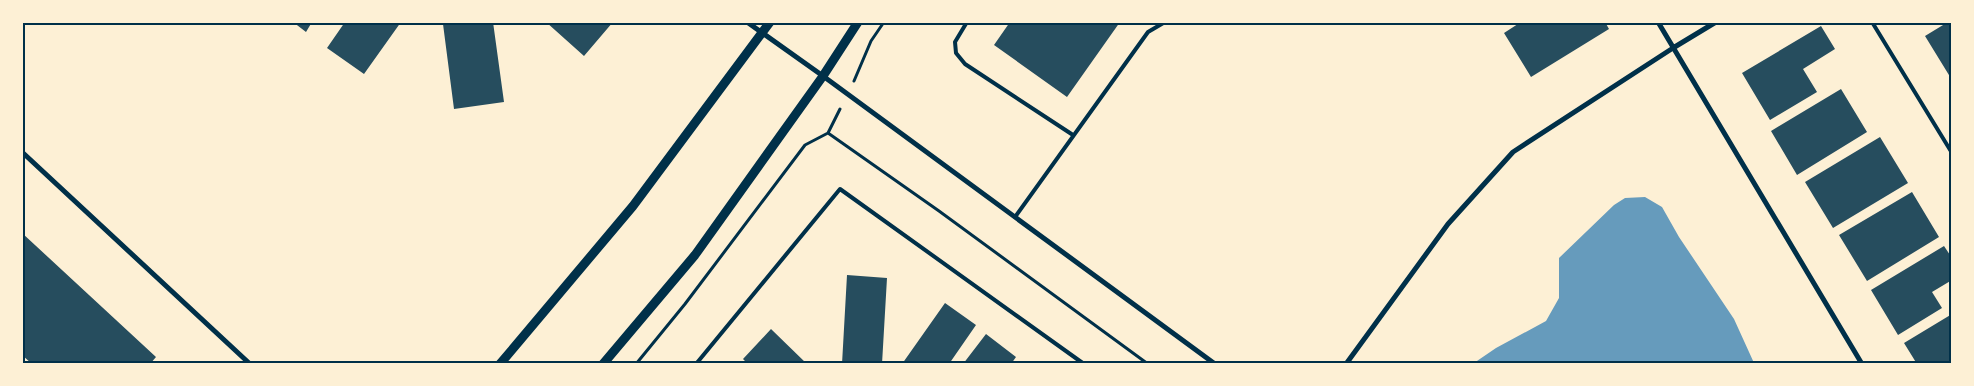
<svg xmlns="http://www.w3.org/2000/svg" width="1974" height="386" font-family="'Work Sans',sans-serif">
	<style>
		.water { fill: #669bbc }
		.building { fill: #264d5e }
		.lines { fill: none; stroke-linecap: round; stroke-linejoin: round }
		.path { stroke: #003049; stroke-width: 3 }
		.service { stroke: #003049; stroke-width: 4 }
		.minor { stroke: #003049; stroke-width: 5 }
		.tertiary { stroke: #003049; stroke-width: 9 }
		.neatline { fill: none; stroke: #003049; stroke-width: 2 }
	</style>
	<rect width="100%" height="100%" fill="#fdf0d5"/>
	<!-- water -->
	<path class="water" d="M1645,197L1662,207L1679,237L1734,319L1754,363H1474L1496,348L1546,321L1559,298V258L1614,205L1625,198Z"/>
	<!-- building -->
	<path class="building" d="M293,22H312L306,32Z
		M345,22H401L364,74L327,48Z
		M457,22H493L504,102L454,109L443,24Z
		M546,22H613L584,56Z
		M1010,22H1120L1067,97L994,45Z
		M1521,22H1605L1609,29L1531,77L1504,33Z
		M1948,22H1952V80L1925,36Z
		M1821,26L1835,49L1803,69L1817,92L1770,120L1742,73Z
		M1841,89L1867,132L1797,175L1771,131Z
		M1880,137L1908,183L1833,228L1805,182Z
		M1912,192L1939,237L1867,281L1839,235Z
		M22,233L156,357L150,364H32L22,355Z
		M1944,246L1952,258V280L1932,292L1942,308L1898,335L1871,290Z
		M847,275L887,278L882,364H842Z
		M945,303L976,325L949,364H902Z
		M1952,314V364H1917L1904,343Z
		M771,329L807,364H748L743,359Z
		M986,334L1016,357L1011,364H963Z"/>
	<g class="lines">
		<!-- path -->
		<path class="path" d="M854,81L871,41L884,22
			M828,133L939,211L1148,364
			M636,364L685,304L805,145L828,133L840,109"/>
		<!-- service -->
		<path class="service" d="M967,22L955,42L956,53L965,64L1073,135
			M1872,22L1952,153
			M1015,217L1148,32L1165,22
			M696,364L840,189L1084,364"/>
		<!-- minor -->
		<path class="minor" d="M747,22L823,76L1215,364
			M1658,22L1862,364
			M22,152L250,364
			M1346,364L1448,224L1513,152L1673,48L1716,22"/>
		<!-- tertiary -->
		<path class="tertiary" d="M500,364L633,206L770,22
			M603,364L695,255L823,76L858,22"/>
	</g>
	<!-- border -->
	<rect width="1974" height="386" fill="none" stroke="#fdf0d5" stroke-width="48"/>
	<rect x="24" y="24" width="1926" height="338" class="neatline"/>
</svg>
